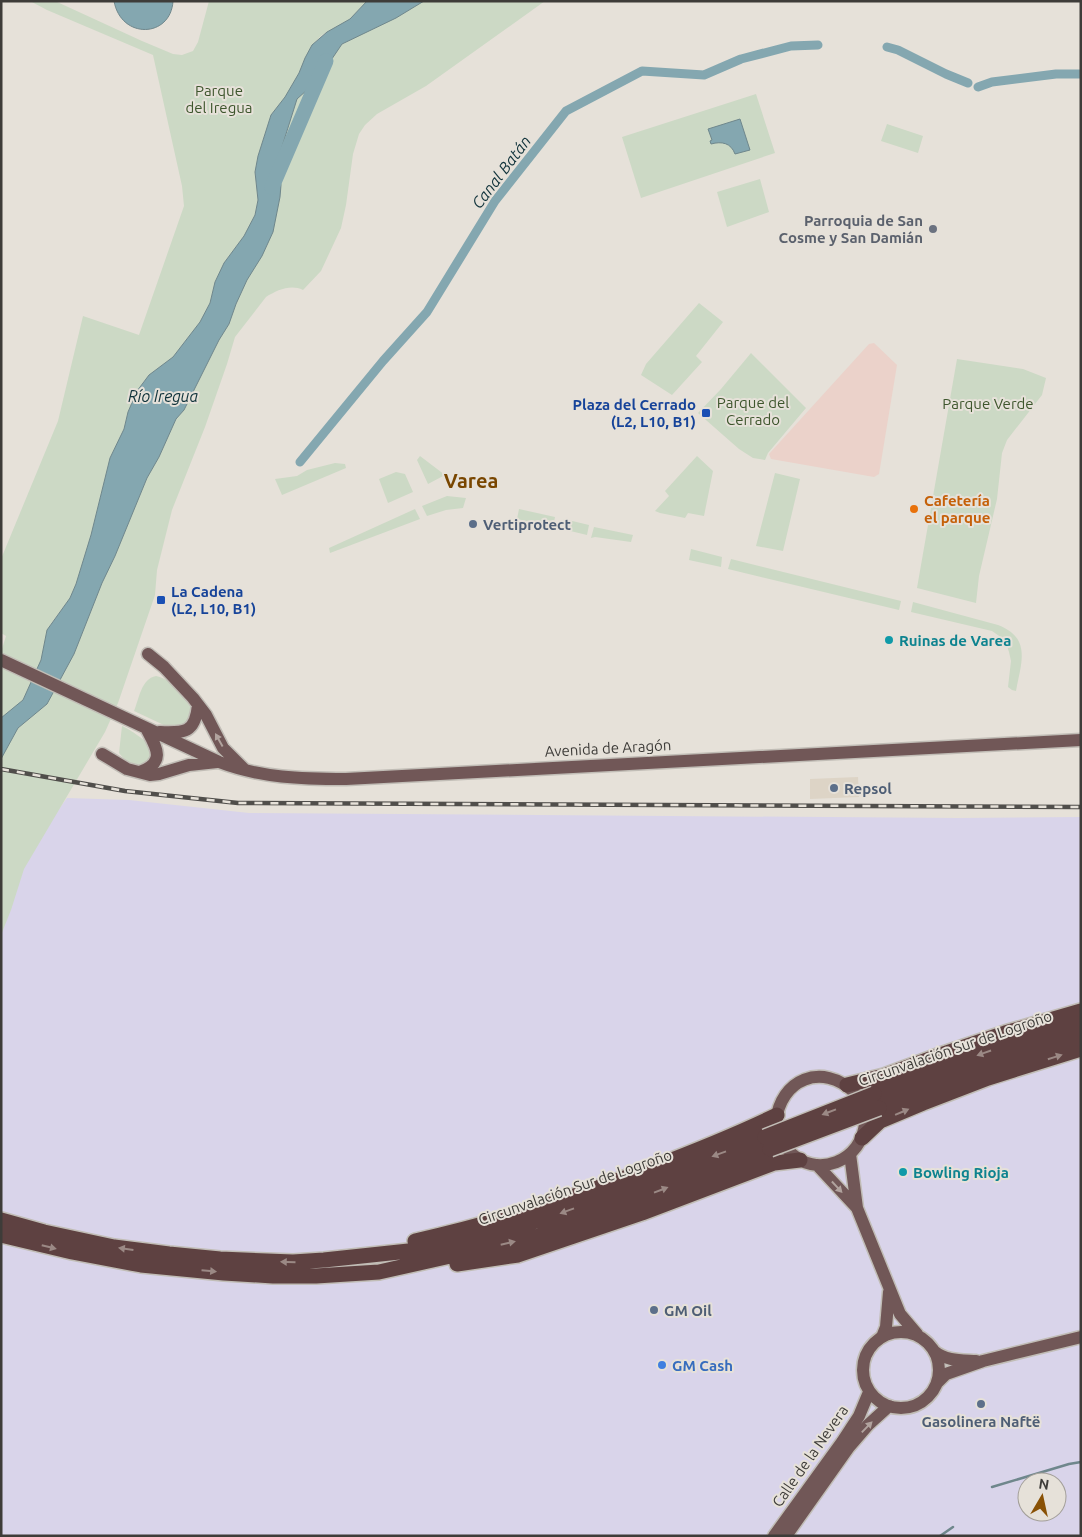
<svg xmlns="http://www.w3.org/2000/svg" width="1082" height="1537" font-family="Ubuntu,sans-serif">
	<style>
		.built { fill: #ddd4c6 }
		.industrial { fill: #d9d4ea; fill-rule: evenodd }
		.education { fill: #ebd2ca }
		.green { fill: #ccd9c5 }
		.water { fill: #84a7b0; stroke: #6f878c }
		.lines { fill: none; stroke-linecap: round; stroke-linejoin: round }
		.stream { stroke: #6f878c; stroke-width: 2.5 }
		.canal { stroke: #84a7b0; stroke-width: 9 }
		.river { stroke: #84a7b0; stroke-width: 15 }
		.major-casing { stroke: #c1bdb6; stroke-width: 15 }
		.highway-casing { stroke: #c1bdb6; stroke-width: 18 }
		.major { stroke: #715757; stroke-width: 12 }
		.highway { stroke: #5e4141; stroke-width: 15 }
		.rail-casing { stroke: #504e4b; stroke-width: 4.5 }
		.rail { stroke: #e6e1d9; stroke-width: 2.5; stroke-dasharray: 8; stroke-linecap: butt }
		.highway-bridge-casing { stroke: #c1bdb6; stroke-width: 18; stroke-linecap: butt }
		.highway-bridge { stroke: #5e4141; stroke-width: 15 }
		.oneway { fill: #b1a39e }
		.oneway2 { fill: #9b8985 }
		.worship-dot { fill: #6b7280; stroke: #e6e1d9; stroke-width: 2 }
		.transit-dot { fill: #1a4fb4; stroke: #e6e1d9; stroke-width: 2 }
		.food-dot { fill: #e8710a; stroke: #e6e1d9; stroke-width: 2 }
		.service-dot { fill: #5c6f8a; stroke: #e6e1d9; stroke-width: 2 }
		.culture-dot { fill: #0f9aa8; stroke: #e6e1d9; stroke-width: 2 }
		.shop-dot { fill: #3f7fe0; stroke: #e6e1d9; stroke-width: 2 }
		.labels { text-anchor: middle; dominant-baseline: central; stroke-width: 4; stroke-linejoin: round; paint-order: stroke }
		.park-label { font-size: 15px; fill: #3e562d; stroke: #e6e1d9 }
		.worship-label { font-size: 15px; font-weight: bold; fill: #5b616d; stroke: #e6e1d9; text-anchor: end }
		.transit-label { font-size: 15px; font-weight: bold; fill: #164399; stroke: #e6e1d9; text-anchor: end }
		.food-label { font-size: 15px; font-weight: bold; fill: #c56008; stroke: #e6e1d9; text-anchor: start }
		.service-label { font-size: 15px; font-weight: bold; fill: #4e5e75; stroke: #e6e1d9; text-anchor: start }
		.culture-label { font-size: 15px; font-weight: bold; fill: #0d838f; stroke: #e6e1d9; text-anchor: start }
		.street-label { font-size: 15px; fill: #3e3c39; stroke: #e6e1d9 }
		.shop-label { font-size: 15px; font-weight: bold; fill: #366cbe; stroke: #e6e1d9; text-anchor: start }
		.water-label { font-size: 16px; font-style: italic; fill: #10333b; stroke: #e6e1d9 }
		.district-label { font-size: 20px; font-weight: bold; fill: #794600; stroke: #e6e1d9 }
	</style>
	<rect width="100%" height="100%" fill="#e6e1d9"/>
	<!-- built -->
	<path class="built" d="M858,777L859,797L810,799V779Z"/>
	<!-- industrial -->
	<path class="industrial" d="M67,798L129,800L249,813L958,818L1081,817V1536H1V913L32,847ZM1027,1482H1057V1512H1027Z"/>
	<!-- education -->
	<path class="education" d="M874,343L897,365L879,474L874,477L771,459L769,454L869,344Z"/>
	<!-- green -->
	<path class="green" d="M30,1H55L142,41L173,54L182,55L193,51L198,42L209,1H367L350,19L322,35L312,45L305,58L299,73L285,97L271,115L258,156L255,172L258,200L255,215L244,236L224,263L215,282L210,303L200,322L173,357L154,371L144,381L137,391L128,412L124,429L110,458L91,535L76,584L70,598L50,625L41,660L23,700L1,718V652L6,636L1,633V559L58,421L83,316L139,335L184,206L182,186L153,55L47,10Z
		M424,1H545L426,86L377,114L365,125L359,134L353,154L346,205L341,228L321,271L303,290C291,284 277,290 266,297L235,337L227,364L205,427L172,510L157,570L155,595L118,703L105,732L24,869L11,910L1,935V759L18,728L47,704L74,654L102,583L115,556L147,478L159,457L176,419L184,410L219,340L229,324L236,304L247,280L267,246L280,197L281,185L279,172L281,150L297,99L317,81L342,44L402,14Z
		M756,94L775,153L641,198L622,137Z
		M887,124L923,136L918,153L881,141Z
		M760,179L769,212L727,227L717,192Z
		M699,303L723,322L696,356L702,362L672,395L641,375L646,364Z
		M751,353L806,408L768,453L765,460L753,458L739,449L698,413L721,389Z
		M957,359L1023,369L1046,378L1042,395L1007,440L1002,453L997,499L979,576L976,603L917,588Z
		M420,456L445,475L428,484L417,460Z
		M697,456L713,471L704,516L688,513L685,518L660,513L655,511L669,496L665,491Z
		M335,463L345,464L346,468L282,495L275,479L297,476L307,470Z
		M396,472L405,474L413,492L388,503L379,479Z
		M775,473L800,479L783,551L756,546Z
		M447,496L466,498L463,508L446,510L427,516L422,506Z
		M415,509L420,519L330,553L329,548Z
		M519,509L555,517L553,527L517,519Z
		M564,519L589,525L587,535L562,529Z
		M594,527L633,535L631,542L595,537L591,538Z
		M691,549L722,557L721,567L689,560Z
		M731,559L901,601L899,610L728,569Z
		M913,602L998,625C1032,638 1021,663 1016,691L1012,690L1008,687L1011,661L1009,652L1005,640L992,631L911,612Z
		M156,676C172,679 183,696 192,709L193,714L182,728L166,726L134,711C139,699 141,679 156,676Z
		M122,726C126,727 147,741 149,745C151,747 152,754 153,757C140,769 130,767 119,753Z"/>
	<!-- water -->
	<path class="water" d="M114,1H173C171,38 121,40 114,1Z
		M367,1H424L396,18L342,44L317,81L297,99L281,150L279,172L281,185L280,197L273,232L262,256L247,280L236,304L229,324L219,340L184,410L176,419L159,457L147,478L115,556L102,583L74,654L47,704L18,728L1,759V718L23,700L41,660L47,630L70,598L76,584L91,535L110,458L124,429L128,412L137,391L149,375L173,357L200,322L210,303L215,282L224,263L244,236L255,215L258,200L255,172L258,156L271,115L285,97L299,73L305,58L312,45L327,32L350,19Z
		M740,119L750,150L735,154C731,143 722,141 711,144L710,141L712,140L708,129Z"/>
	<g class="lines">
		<!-- stream -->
		<path class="stream" d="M992,1487L1069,1464L1081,1462
			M940,1536L953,1527"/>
		<!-- canal -->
		<path class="canal" d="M887,47L898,50L946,74L968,83
			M978,87L992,82L1056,74H1081
			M300,462L383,361L427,312L495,201L566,111L642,71L704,75L741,59L791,46L818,45"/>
		<!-- river -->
		<path class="river" d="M272,187L326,61"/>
		<defs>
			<path id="major" d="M148,654L164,667L193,698L206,715L223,748L244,769
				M1,660L219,762C261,778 302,779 346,779L1081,740
				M159,732C184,733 195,734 198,705
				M102,754L127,769L150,775L159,774L189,765L217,762
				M140,772C167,762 156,747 146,728
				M776,1122C780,1079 822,1062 854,1092
				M788,1150C815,1181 864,1161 865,1121
				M850,1154L857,1208L900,1314L917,1334
				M817,1165L857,1208
				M863 1370a38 38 0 1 1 76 0a38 38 0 1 1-76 0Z
				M882,1337L886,1327L889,1292
				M934,1351C946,1361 961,1360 976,1361
				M938,1382L946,1374L983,1361L1081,1337
				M774,1536L842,1442L859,1416L869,1392
				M786,1536L849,1447L868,1425L889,1406"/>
			<path id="highway" d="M847,1085L884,1076L943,1054L1005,1033L1081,1011
				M874,1094C942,1069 1010,1040 1081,1023
				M879,1108L1000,1061L1081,1038
				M862,1138L880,1121L923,1103L988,1078L1081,1049
				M1,1220L44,1232L114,1247L169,1254L220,1259L293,1262L324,1260L418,1250L482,1238L552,1216L765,1137
				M1,1235L72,1252L141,1265L224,1273L273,1276H316L379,1272L539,1236L770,1149
				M415,1241C496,1223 574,1198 651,1168C693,1152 736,1135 777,1115
				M457,1264L518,1255L642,1213L774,1163L800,1160"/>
		</defs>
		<!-- major casing -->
		<use href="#major" class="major-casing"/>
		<!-- highway casing -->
		<use href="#highway" class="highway-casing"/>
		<!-- major -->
		<use href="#major" class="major"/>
		<!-- highway -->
		<use href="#highway" class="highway"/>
		<defs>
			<path id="rail" d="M1,769L125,791L238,803L1081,807"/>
		</defs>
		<!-- rail casing -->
		<use href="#rail" class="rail-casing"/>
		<!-- rail -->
		<use href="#rail" class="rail"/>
		<defs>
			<path id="highway-bridge" d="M765,1137L874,1094
				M770,1149L879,1108"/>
		</defs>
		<!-- highway-bridge casing -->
		<use href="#highway-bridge" class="highway-bridge-casing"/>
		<!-- highway-bridge -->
		<use href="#highway-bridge" class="highway-bridge"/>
	</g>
	<!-- one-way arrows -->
	<defs><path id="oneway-solid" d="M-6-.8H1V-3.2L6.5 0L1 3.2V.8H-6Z" transform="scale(1.25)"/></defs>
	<g class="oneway">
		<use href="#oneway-solid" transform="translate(219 740) rotate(-119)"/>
		<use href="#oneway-solid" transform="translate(837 1187) rotate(47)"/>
		<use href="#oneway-solid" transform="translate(867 1427) rotate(-46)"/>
	</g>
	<g class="oneway2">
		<use href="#oneway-solid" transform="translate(984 1053) rotate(161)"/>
		<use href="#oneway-solid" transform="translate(1055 1057) rotate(-17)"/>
		<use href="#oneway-solid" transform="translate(829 1112) rotate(159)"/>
		<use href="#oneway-solid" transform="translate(902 1112) rotate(-23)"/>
		<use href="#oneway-solid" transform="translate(719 1154) rotate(160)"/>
		<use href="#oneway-solid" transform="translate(661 1190) rotate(-21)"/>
		<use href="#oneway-solid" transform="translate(567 1211) rotate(160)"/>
		<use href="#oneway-solid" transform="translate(508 1243) rotate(-13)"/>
		<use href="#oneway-solid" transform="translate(49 1247) rotate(14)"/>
		<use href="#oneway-solid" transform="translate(126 1249) rotate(-172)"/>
		<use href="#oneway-solid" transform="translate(288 1262) rotate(-179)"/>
		<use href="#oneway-solid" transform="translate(209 1271) rotate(5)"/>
	</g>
	<!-- markers -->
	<circle class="worship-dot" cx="933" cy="229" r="5"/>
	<g class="transit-dot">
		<rect x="701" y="408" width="10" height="10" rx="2.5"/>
		<rect x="156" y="595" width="10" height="10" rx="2.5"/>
	</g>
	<circle class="food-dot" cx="914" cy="509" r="5"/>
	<g class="service-dot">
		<circle cx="473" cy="524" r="5"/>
		<circle cx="834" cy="788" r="5"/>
		<circle cx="654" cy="1310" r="5"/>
		<circle cx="981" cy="1404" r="5"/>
	</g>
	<g class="culture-dot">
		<circle cx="889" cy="640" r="5"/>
		<circle cx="903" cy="1172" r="5"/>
	</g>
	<circle class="shop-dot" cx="662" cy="1365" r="5"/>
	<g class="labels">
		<!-- park labels -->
		<g class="park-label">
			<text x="219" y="90">Parque<tspan x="219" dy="17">del Iregua</tspan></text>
			<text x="753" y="402">Parque del<tspan x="753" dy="17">Cerrado</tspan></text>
			<text x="988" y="403">Parque Verde</text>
		</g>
		<!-- worship labels -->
		<g class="worship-label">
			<text x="923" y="220">Parroquia de San<tspan x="923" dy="17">Cosme y San Damián</tspan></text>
		</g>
		<!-- transit labels -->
		<g class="transit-label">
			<text x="696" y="404">Plaza del Cerrado<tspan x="696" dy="17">(L2, L10, B1)</tspan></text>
			<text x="171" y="591" text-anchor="start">La Cadena<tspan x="171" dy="17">(L2, L10, B1)</tspan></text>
		</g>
		<!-- food labels -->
		<g class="food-label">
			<text x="924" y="500">Cafetería<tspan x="924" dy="17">el parque</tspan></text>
		</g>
		<!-- service labels -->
		<g class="service-label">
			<text x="483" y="524">Vertiprotect</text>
			<text x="844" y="788">Repsol</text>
			<text x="664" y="1310">GM Oil</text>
			<text x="981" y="1421" text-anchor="middle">Gasolinera Naftë</text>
		</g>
		<!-- culture labels -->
		<g class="culture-label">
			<text x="899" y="640">Ruinas de Varea</text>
			<text x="913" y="1172">Bowling Rioja</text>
		</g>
		<!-- street labels -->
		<g class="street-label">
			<text transform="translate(608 748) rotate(-3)">Avenida de Aragón</text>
			<text transform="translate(955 1048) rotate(-19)">Circunvalación Sur de Logroño</text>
			<text transform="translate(575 1187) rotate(-19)">Circunvalación Sur de Logroño</text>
			<text transform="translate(810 1456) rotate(-55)">Calle de la Nevera</text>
		</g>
		<!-- shop labels -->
		<g class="shop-label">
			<text x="672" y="1365">GM Cash</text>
		</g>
		<!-- water labels -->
		<g class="water-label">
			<text transform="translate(501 172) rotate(-53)">Canal Batán</text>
			<text x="163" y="396">Río Iregua</text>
		</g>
		<!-- district labels -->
		<g class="district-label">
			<text x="471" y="480">Varea</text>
		</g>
	</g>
	<!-- border -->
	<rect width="1082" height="1537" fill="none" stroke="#3e3c39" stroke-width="5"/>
	<!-- north arrow -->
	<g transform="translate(1042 1497) rotate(9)"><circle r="24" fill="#e6e1d9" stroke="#a39f99"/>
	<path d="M0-4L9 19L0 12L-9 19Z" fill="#895105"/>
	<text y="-8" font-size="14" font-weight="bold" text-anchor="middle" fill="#3e3c39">N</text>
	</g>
</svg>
